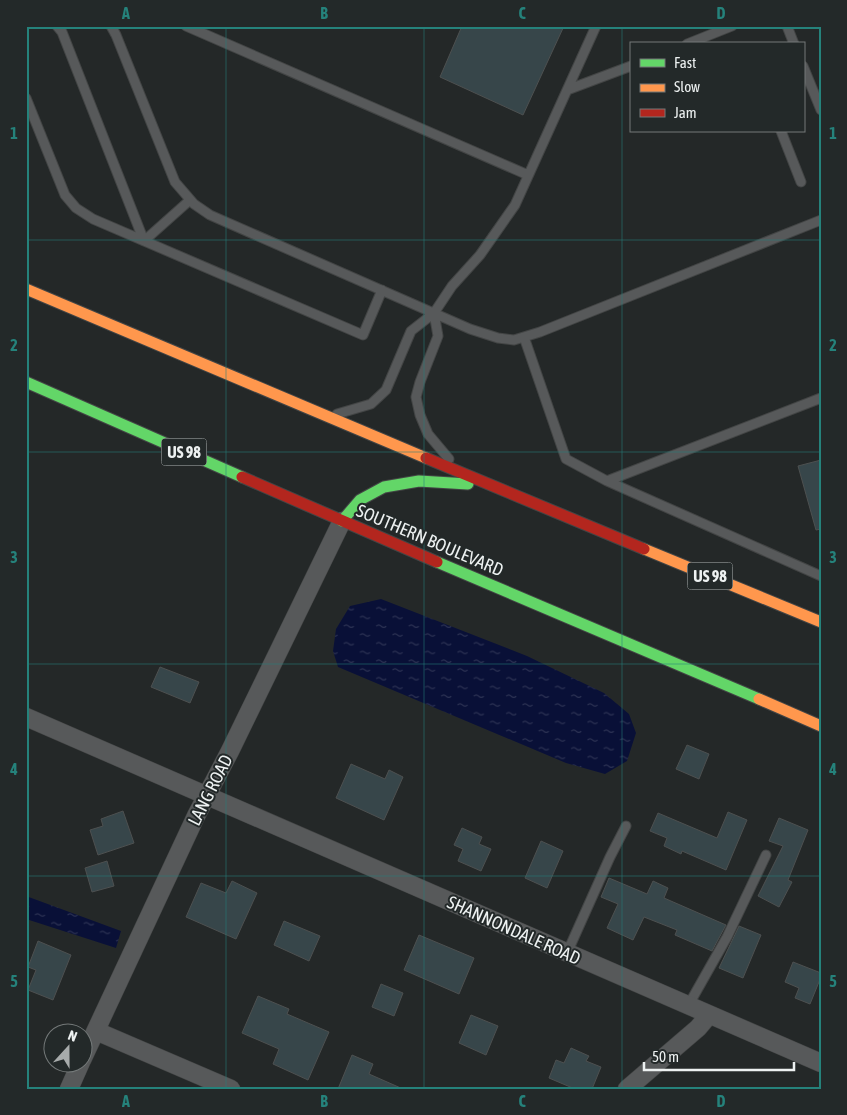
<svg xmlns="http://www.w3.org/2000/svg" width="847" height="1115" font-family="'Asap Condensed',sans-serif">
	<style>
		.water { fill: url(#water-ripples) }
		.building { fill: #37464a; stroke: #4d5050 }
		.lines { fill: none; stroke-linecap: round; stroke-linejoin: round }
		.lane-casing { stroke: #434545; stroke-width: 11 }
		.street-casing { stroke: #434545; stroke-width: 19 }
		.fast-casing { stroke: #434545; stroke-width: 13 }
		.slow-casing { stroke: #434545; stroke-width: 13 }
		.jam-casing { stroke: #434545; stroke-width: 13 }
		.lane { stroke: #57595a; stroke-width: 9 }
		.street { stroke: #57595a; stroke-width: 18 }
		.fast { stroke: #63d668; stroke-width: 11 }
		.slow { stroke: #ff974d; stroke-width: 11 }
		.jam { stroke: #b3261e; stroke-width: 11 }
		.grid { fill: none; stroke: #25827b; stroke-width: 1; stroke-opacity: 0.55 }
		.labels { text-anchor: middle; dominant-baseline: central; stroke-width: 4; stroke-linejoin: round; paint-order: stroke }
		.shield { fill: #232929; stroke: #b0b5b5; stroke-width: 1 }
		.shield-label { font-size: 16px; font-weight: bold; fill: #edf1f1 }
		.street-label { font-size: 18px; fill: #edf1f1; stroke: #232929 }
		.neatline { fill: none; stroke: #25827b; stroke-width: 2 }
		.grid-label { font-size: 16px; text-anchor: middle; font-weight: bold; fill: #25827b }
	</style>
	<defs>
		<pattern id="water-ripples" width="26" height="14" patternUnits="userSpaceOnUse" patternTransform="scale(1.25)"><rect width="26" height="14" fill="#091037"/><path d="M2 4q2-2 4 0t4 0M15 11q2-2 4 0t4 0" fill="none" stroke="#2d3354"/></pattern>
	</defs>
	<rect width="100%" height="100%" fill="#242828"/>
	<!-- water -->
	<path class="water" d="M381,599L527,656L604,693L629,714L636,733L627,761L605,774L566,763L338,667L333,651L336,629L350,606Z
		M26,896L121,931L116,948L26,919Z"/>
	<!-- building -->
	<path class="building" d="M462,26H564L523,115L440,77Z
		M821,460V529L816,530L798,466Z
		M160,667L199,682L190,703L151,687Z
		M687,745L709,754L699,779L676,769Z
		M351,764L385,779L389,770L403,777L384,820L336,798Z
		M123,811L134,843L98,855L90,830L103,826L101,819Z
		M728,812L747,820L726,870L682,851L681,854L664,846L667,838L650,831L658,813L717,838Z
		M779,818L808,830L788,880L792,882L779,907L758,896L783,846L769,841Z
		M462,828L482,837L479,844L491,849L481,871L458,861L463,849L454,845Z
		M541,841L563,851L547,888L525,878Z
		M107,861L114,886L92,892L85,868Z
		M609,878L647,894L653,881L668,888L664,898L726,925L712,951L675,935L677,930L644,917L633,940L607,928L618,904L601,897Z
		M232,881L257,893L236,939L186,917L201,883L226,893Z
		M284,921L320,936L309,961L274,945Z
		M739,926L761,935L743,978L719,968Z
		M419,935L474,958L459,994L404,970Z
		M38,941L71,955L53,1000L28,990L36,970L28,967Z
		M793,962L821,973V977L810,1004L795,998L799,988L785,982Z
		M381,984L403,993L394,1016L372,1007Z
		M258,996L289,1009L287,1014L329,1032L308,1080L273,1064L279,1049L242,1033Z
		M471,1015L498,1026L486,1055L459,1043Z
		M571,1048L589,1056L586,1061L601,1067L592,1089H575L549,1078L556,1060L564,1063Z
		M352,1055L373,1064L369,1074L403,1089H338Z"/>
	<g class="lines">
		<defs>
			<path id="lane" d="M57,26L62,32L144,241
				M111,26L116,35L175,182L194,204L210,215L470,329L498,338L514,340L540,332L821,220
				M186,26L528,175
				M787,26L794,44
				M687,44L732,26
				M803,66L821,110
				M567,90L631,66
				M26,98L65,195L76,208L93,219L363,335L382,290
				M781,131L801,182
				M144,241L190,200
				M434,313L438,336L420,382L416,397L420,415L428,434L449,459
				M524,337L566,459L607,481L821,576
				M337,414L371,404L386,390L411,331L434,313L452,286L480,255L515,205L596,26
				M607,481L821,398
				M567,953L610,857L626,826
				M688,1006L727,937L766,855"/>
			<path id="street" d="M26,717L821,1063
				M96,1031L231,1089
				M82,1060L196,816L230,751L342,521
				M69,1089L81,1062
				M627,1089L698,1028L709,1015"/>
			<path id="fast" d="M26,382L242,477
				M342,521L360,500L384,487L419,481L468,484
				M437,562L759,699"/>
			<path id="slow" d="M26,289L426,458
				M644,549L821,622
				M759,699L821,726"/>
			<path id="jam" d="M426,458L644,549
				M242,477L437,562"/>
		</defs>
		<!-- lane casing -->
		<use href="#lane" class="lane-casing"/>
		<!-- street casing -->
		<use href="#street" class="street-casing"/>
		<!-- fast casing -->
		<use href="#fast" class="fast-casing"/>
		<!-- slow casing -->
		<use href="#slow" class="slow-casing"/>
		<!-- jam casing -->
		<use href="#jam" class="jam-casing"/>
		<!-- lane -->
		<use href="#lane" class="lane"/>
		<!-- street -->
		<use href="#street" class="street"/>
		<!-- fast -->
		<use href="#fast" class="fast"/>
		<!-- slow -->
		<use href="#slow" class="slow"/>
		<!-- jam -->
		<use href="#jam" class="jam"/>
	</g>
	<!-- grid -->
	<path class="grid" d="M226,26V1089M424,26V1089M622,26V1089M26,240H821M26,452H821M26,664H821M26,876H821"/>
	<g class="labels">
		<!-- shield labels -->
		<g class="shield">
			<rect x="161.5" y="438.5" width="45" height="27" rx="4"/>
			<rect x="687.5" y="562.5" width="45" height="27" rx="4"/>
		</g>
		<g class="shield-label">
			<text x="184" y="452">US 98</text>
			<text x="710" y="576">US 98</text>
		</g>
		<!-- street labels -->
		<g class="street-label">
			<text transform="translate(430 540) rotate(23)">SOUTHERN BOULEVARD</text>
			<text transform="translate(210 790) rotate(-63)">LANG ROAD</text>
			<text transform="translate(514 930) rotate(24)">SHANNONDALE ROAD</text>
		</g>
	</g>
	<!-- border -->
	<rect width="847" height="1115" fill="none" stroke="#232929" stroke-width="55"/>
	<!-- legend -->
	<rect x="630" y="42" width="175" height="90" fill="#232929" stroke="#747979"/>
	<rect x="640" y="59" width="25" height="8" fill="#63d668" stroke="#747979"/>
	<text x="674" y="68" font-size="15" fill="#edf1f1">Fast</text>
	<rect x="640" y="84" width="25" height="8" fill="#ff974d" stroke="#747979"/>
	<text x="674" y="92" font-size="15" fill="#edf1f1">Slow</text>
	<rect x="640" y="109" width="25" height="8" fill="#b3261e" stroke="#747979"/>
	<text x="674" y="118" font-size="15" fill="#edf1f1">Jam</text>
	<!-- north arrow -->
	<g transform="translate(68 1048) rotate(21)"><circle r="24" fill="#232929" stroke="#747979"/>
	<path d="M0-4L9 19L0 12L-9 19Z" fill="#a7abab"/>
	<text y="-8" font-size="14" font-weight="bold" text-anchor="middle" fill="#edf1f1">N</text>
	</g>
	<!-- scale -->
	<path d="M644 1062v8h150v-8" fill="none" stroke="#edf1f1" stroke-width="2.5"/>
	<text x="652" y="1062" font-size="15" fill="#edf1f1" stroke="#232929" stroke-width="4" paint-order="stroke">50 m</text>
	<rect x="28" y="28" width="792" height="1060" class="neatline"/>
	<g class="grid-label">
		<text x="126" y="19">A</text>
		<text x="324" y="19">B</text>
		<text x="522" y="19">C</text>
		<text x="721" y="19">D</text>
		<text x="14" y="139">1</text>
		<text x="833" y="139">1</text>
		<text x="14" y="351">2</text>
		<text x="833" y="351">2</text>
		<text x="14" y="563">3</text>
		<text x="833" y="563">3</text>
		<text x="14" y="775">4</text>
		<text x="833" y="775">4</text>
		<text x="14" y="987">5</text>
		<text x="833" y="987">5</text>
		<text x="126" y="1107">A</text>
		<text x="324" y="1107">B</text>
		<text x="522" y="1107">C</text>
		<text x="721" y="1107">D</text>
	</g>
</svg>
